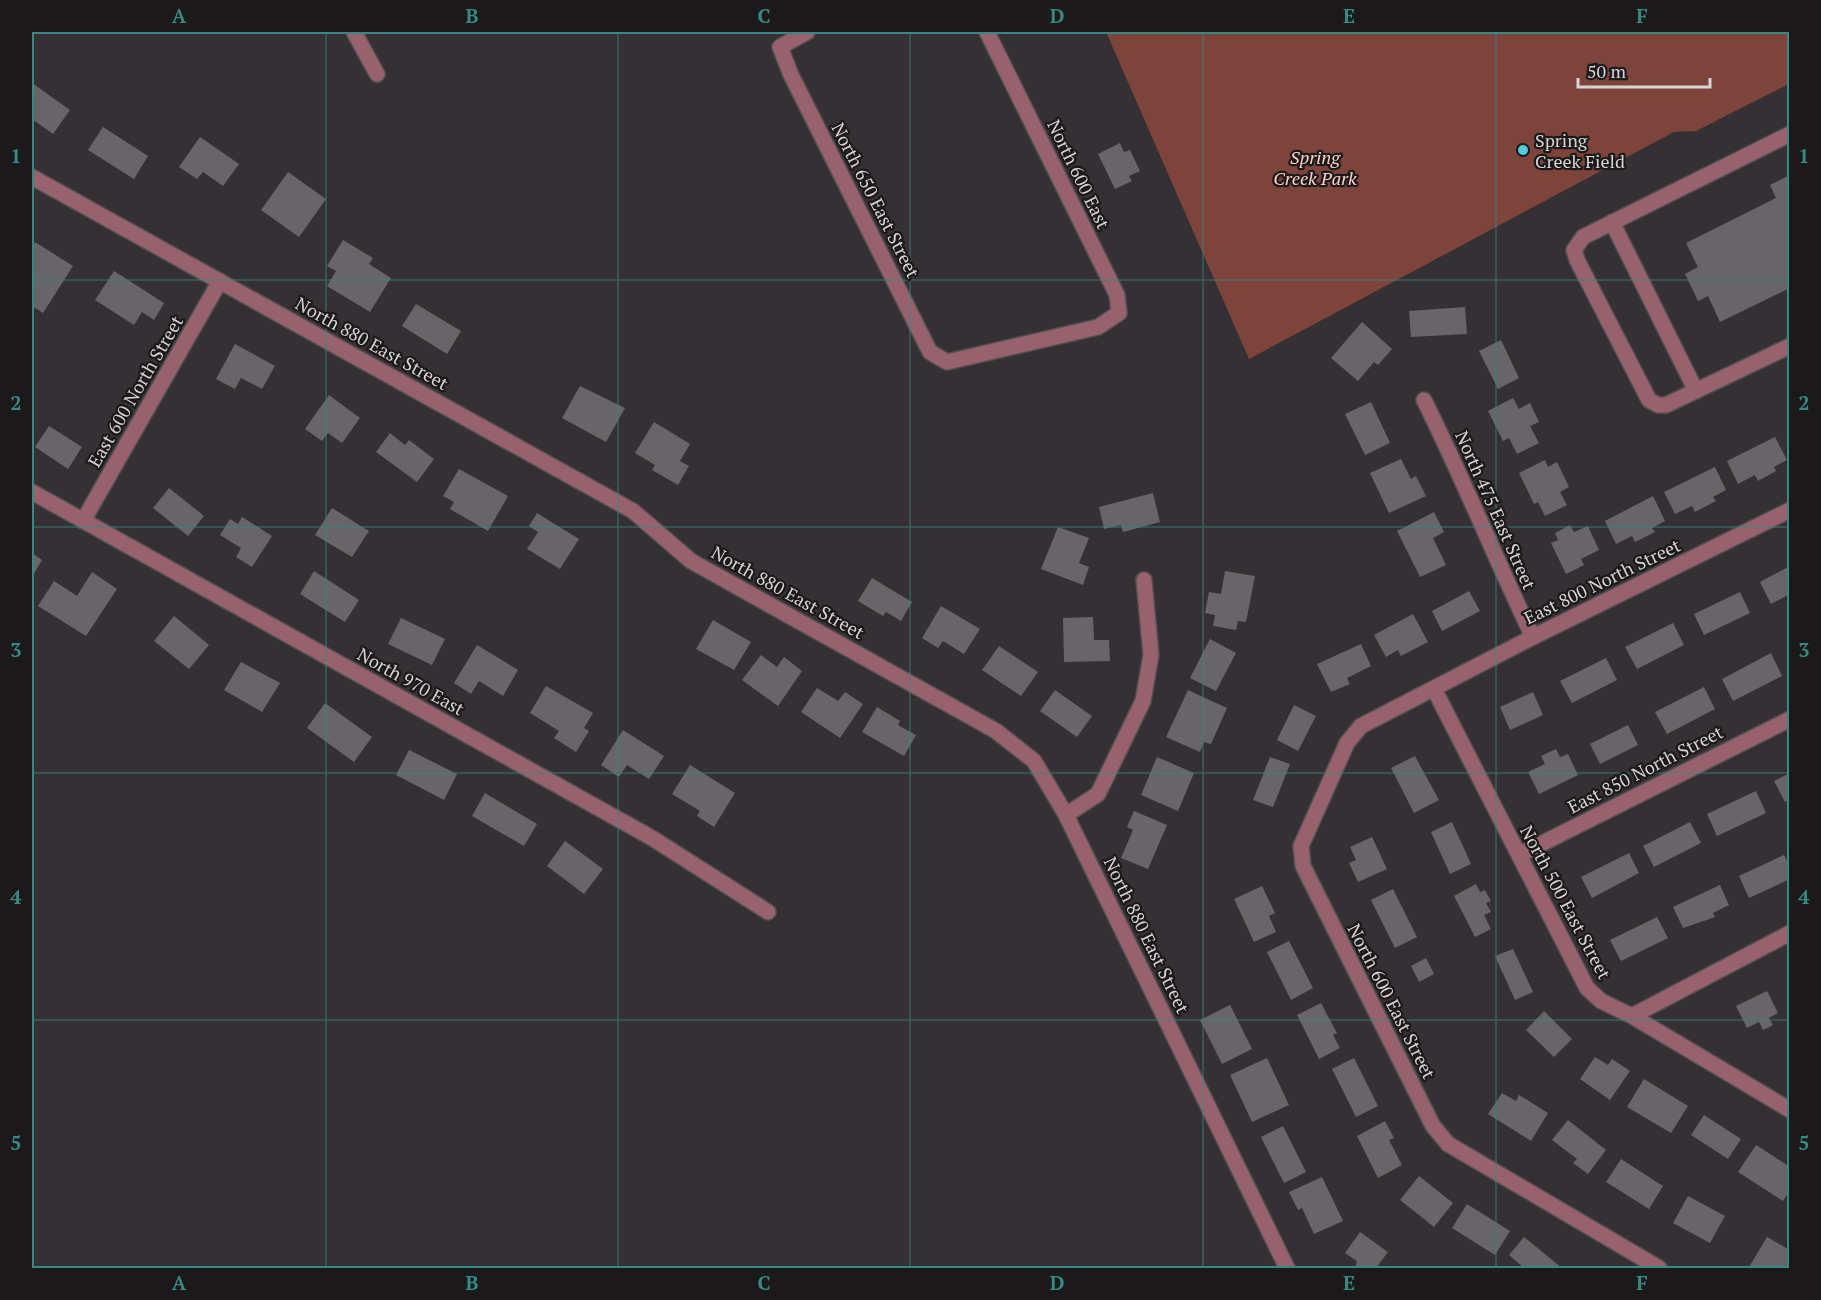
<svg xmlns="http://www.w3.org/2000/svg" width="1821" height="1300" font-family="'PT Serif',serif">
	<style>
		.green { fill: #7c443a }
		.building { fill: #686569 }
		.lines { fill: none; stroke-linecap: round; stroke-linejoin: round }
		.minor-casing { stroke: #524e50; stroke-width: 18 }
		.minor { stroke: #97626e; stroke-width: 15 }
		.grid { fill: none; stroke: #378983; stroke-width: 1.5; stroke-opacity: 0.55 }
		.poi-dot { fill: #55cadf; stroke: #1b191a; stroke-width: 2 }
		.labels { text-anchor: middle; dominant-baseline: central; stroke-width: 4.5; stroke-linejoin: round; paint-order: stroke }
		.poi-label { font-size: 18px; fill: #d7d4d6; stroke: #1b191a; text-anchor: start }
		.park-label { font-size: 18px; font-style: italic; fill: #fdd1c9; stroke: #1b191a }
		.street-label { font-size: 18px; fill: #d7d4d6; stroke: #1b191a }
		.neatline { fill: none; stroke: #378983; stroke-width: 2 }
		.grid-label { font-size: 20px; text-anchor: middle; font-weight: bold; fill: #378983 }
	</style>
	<rect width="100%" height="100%" fill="#353033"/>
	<!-- green -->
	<path class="green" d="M1106,32H1789V84L1696,131L1674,132L1249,359Z"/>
	<!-- building -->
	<path class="building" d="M32,83L70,110L53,134L32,119Z
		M103,127L148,156L134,179L88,150Z
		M200,137L239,164L223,186L203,172L197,179L179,167Z
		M1120,143L1124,152L1130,150L1140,171L1129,176L1132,181L1115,189L1098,154Z
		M288,172L326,199L299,237L261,210Z
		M1790,175V288L1720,322L1708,296L1698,301L1685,274L1698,267L1686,243L1776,198L1770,185Z
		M343,240L373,258L369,264L391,278L370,312L327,286L336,271L327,266Z
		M35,242L73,266L43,313L32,306V249Z
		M114,271L164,303L154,320L142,312L134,325L95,300Z
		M416,304L461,331L447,354L402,326Z
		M1465,307L1467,334L1411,337L1409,311Z
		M1362,322L1392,349L1378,365L1374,362L1358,381L1331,358Z
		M1501,340L1519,378L1498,389L1479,351Z
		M235,344L275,366L262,389L241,378L235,389L216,379Z
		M580,386L625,408L606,442L562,418Z
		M329,395L360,418L342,443L328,433L322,441L305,429Z
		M1513,398L1519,409L1530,403L1539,422L1530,426L1539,443L1517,454L1509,438L1503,441L1488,411Z
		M1371,402L1390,443L1365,455L1345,414Z
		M654,422L690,444L680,461L689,466L678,485L652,470L655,465L635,453Z
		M49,426L82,447L68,469L35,447Z
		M390,433L405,445L409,440L434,459L417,482L376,452Z
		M1775,437L1787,460L1774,467L1776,471L1758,481L1755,475L1738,484L1727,461Z
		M1401,459L1411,479L1416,476L1426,496L1389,513L1370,473Z
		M1545,460L1548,467L1557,462L1569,487L1560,492L1567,505L1545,516L1538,502L1534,504L1519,473Z
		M1715,467L1726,490L1713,497L1716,501L1695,512L1692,506L1675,514L1664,492Z
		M459,469L508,496L488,531L450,509L454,502L443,496Z
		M169,488L204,516L188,536L153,508Z
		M1153,493L1160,522L1123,532L1121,525L1104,529L1099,507Z
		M1653,496L1665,521L1652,528L1655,532L1635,542L1632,536L1616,544L1605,521Z
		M332,508L369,531L352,557L315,535Z
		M1434,512L1444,532L1433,538L1446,565L1420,577L1397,531Z
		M537,513L579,539L560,569L527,549L538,532L529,526Z
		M242,517L272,536L252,567L236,557L241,548L220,535L230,519L238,524Z
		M1570,525L1574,532L1588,526L1599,550L1581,559L1584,565L1566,574L1551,543L1558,540L1555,533Z
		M1058,527L1089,538L1079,563L1089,567L1083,585L1041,569Z
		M32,553L42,560L32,577Z
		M1790,566V594L1771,604L1760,582Z
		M314,571L359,600L345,622L300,594Z
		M1225,571L1255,576L1246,622L1238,621L1236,630L1213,626L1215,615L1205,613L1209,592L1221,594Z
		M92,572L117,589L86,636L38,606L54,581L77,596Z
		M872,578L912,602L901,621L886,612L883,616L858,601Z
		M1469,591L1480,611L1442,631L1432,611Z
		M1740,592L1750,613L1704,635L1694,614Z
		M941,606L980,629L964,654L943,641L938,648L922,638Z
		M1413,614L1428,642L1401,656L1398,650L1386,657L1374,635Z
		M174,616L209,645L189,669L154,641Z
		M1093,617L1094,640H1109L1110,661L1064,662L1063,618Z
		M401,618L445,639L432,665L388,644Z
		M713,620L751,642L734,670L696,649Z
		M1673,623L1684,645L1637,669L1625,647Z
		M1210,639L1236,653L1216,691L1190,678Z
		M1361,644L1371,666L1347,678L1350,684L1331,692L1317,664Z
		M477,645L518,670L503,696L479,681L471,694L454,683Z
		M999,646L1038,672L1021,696L982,670Z
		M1771,653L1782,676L1733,701L1722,679Z
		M761,655L777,667L784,657L802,671L778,706L742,680Z
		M1606,658L1617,680L1572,703L1560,681Z
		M241,662L280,683L262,712L224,690Z
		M546,686L593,713L584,728L589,731L576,752L554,738L559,731L530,713Z
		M1704,687L1715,709L1667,734L1655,712Z
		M817,688L838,701L845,692L863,704L840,738L801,712Z
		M1055,690L1092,716L1077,737L1040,711Z
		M1188,690L1227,708L1211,744L1204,742L1200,752L1166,737Z
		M1533,692L1543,715L1510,730L1500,707Z
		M325,703L372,737L354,762L307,728Z
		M1294,705L1316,716L1298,751L1277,740Z
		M877,707L900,721L898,725L916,735L904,756L862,732Z
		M1628,725L1638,745L1600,764L1590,744Z
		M623,730L664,756L649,779L627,765L619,777L601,765Z
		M1556,749L1560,757L1568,754L1578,775L1539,794L1528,772L1545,764L1541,756Z
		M409,750L457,774L444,800L396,775Z
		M1415,756L1439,800L1414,813L1391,768Z
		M1157,757L1194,773L1178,811L1141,795Z
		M1270,757L1290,764L1273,807L1253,800Z
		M690,765L735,793L714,827L697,816L700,811L672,794Z
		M1790,773V799L1785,802L1774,781Z
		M1756,791L1766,813L1717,836L1707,814Z
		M485,793L537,824L524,846L472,816Z
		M1134,811L1167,825L1148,869L1121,858L1133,830L1127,827Z
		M1452,822L1471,864L1450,874L1431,832Z
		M1690,822L1701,843L1654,867L1643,846Z
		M1372,837L1387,869L1358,882L1349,863L1356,860L1350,847Z
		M565,841L603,869L584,894L547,866Z
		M1629,853L1639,873L1592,898L1581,877Z
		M1784,855L1790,867V879L1749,898L1739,876Z
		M1476,884L1480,892L1485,890L1491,901L1486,903L1491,912L1484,915L1491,929L1475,937L1454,896Z
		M1720,885L1729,905L1713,913L1715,917L1683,928L1673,907Z
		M1262,886L1275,913L1269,916L1276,932L1254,942L1234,899Z
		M1393,889L1417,937L1395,948L1371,900Z
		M1657,917L1668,938L1621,961L1610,940Z
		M1289,941L1313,988L1291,1000L1267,952Z
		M1513,949L1533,992L1515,1000L1495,956Z
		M1426,958L1434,974L1419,982L1411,966Z
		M1767,991L1778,1013L1769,1018L1773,1025L1763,1030L1759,1022L1747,1028L1736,1006Z
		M1321,1003L1337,1033L1333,1035L1340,1048L1319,1059L1297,1015Z
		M1230,1005L1252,1049L1222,1064L1200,1020Z
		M1544,1011L1572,1039L1554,1057L1526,1030Z
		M1595,1057L1608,1065L1612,1059L1630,1071L1610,1100L1580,1079Z
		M1267,1058L1289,1105L1252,1122L1230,1075Z
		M1354,1058L1378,1106L1356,1117L1332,1069Z
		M1644,1079L1688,1106L1671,1133L1627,1107Z
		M1502,1093L1516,1101L1519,1095L1548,1113L1531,1141L1488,1114Z
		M1704,1115L1741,1139L1728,1159L1691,1135Z
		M1568,1120L1606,1150L1588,1174L1573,1163L1577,1159L1552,1140Z
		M1385,1121L1394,1138L1389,1140L1402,1165L1378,1178L1357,1136Z
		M1283,1126L1306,1172L1284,1183L1261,1137Z
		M1756,1145L1790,1167V1190L1783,1201L1738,1172Z
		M1621,1159L1663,1186L1649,1209L1606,1182Z
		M1419,1176L1453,1203L1434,1227L1400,1200Z
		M1322,1177L1343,1221L1314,1234L1302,1208L1298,1210L1289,1192Z
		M1688,1196L1725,1216L1710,1243L1673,1223Z
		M1467,1204L1510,1231L1495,1255L1452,1228Z
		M1360,1232L1388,1252L1376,1268H1355L1357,1261L1345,1253Z
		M1524,1237L1562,1268H1524L1509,1255Z
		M1767,1237L1788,1249L1787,1268L1749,1267Z"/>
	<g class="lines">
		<defs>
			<path id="minor" d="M354,32L377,74
				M807,32L780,47L791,75L930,352L947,362L1098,327L1119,313L1117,295L987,32
				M1790,134L1583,237L1574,250L1577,260L1649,400L1658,405H1666L1790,346
				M32,177L633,511L691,561L996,731L1034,761L1066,815L1287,1268
				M1612,222L1696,391
				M1424,400C1463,478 1495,558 1533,637
				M32,492L652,838L768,912
				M83,521L220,281
				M1434,689L1587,988L1601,1001L1632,1016L1790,1110
				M1066,815L1098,794L1143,701L1151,655L1144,580
				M1519,855L1790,719
				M1632,1016L1790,933
				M1659,1268L1448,1144L1433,1126L1303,866L1301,846L1347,743L1361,726L1533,637L1790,510"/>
		</defs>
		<!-- minor casing -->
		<use href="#minor" class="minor-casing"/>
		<!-- minor -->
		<use href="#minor" class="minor"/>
	</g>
	<!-- grid -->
	<path class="grid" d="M326,32V1268M618,32V1268M910,32V1268M1203,32V1268M1496,32V1268M32,280H1790M32,527H1790M32,773H1790M32,1020H1790"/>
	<!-- markers -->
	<circle class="poi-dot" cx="1523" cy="150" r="6"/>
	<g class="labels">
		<!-- poi labels -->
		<g class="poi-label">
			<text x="1535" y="140">Spring<tspan x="1535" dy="21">Creek Field</tspan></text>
		</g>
		<!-- park labels -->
		<g class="park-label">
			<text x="1315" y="157">Spring<tspan x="1315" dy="21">Creek Park</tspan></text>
		</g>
		<!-- street labels -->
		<g class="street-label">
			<text transform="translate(1079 174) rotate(64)">North 600 East</text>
			<text transform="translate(876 200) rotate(63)">North 650 East Street</text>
			<text transform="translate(372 343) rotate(29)">North 880 East Street</text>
			<text transform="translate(135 391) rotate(-60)">East 600 North Street</text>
			<text transform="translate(1496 510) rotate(66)">North 475 East Street</text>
			<text transform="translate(1602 581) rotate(-26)">East 800 North Street</text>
			<text transform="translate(788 592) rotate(29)">North 880 East Street</text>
			<text transform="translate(411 681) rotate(29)">North 970 East</text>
			<text transform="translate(1645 769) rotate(-27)">East 850 North Street</text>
			<text transform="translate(1566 902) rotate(62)">North 500 East Street</text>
			<text transform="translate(1147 935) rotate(64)">North 880 East Street</text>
			<text transform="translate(1392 1001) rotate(63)">North 600 East Street</text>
		</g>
	</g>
	<!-- border -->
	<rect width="1821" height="1300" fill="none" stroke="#1b191a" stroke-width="66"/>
	<!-- scale -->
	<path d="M1578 78v9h132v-9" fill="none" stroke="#d7d4d6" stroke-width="3"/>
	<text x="1587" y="78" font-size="18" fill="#d7d4d6" stroke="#1b191a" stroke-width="4.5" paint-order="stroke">50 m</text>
	<rect x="33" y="33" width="1755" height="1234" class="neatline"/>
	<g class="grid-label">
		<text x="179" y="23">A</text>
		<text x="472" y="23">B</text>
		<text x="764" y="23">C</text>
		<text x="1057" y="23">D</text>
		<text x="1349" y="23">E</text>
		<text x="1642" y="23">F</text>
		<text x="16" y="163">1</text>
		<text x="1804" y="163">1</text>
		<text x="16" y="410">2</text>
		<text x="1804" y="410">2</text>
		<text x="16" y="657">3</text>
		<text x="1804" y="657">3</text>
		<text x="16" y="904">4</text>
		<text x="1804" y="904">4</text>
		<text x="16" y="1150">5</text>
		<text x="1804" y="1150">5</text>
		<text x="179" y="1290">A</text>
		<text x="472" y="1290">B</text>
		<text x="764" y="1290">C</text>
		<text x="1057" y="1290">D</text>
		<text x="1349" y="1290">E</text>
		<text x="1642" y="1290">F</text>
	</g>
</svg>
